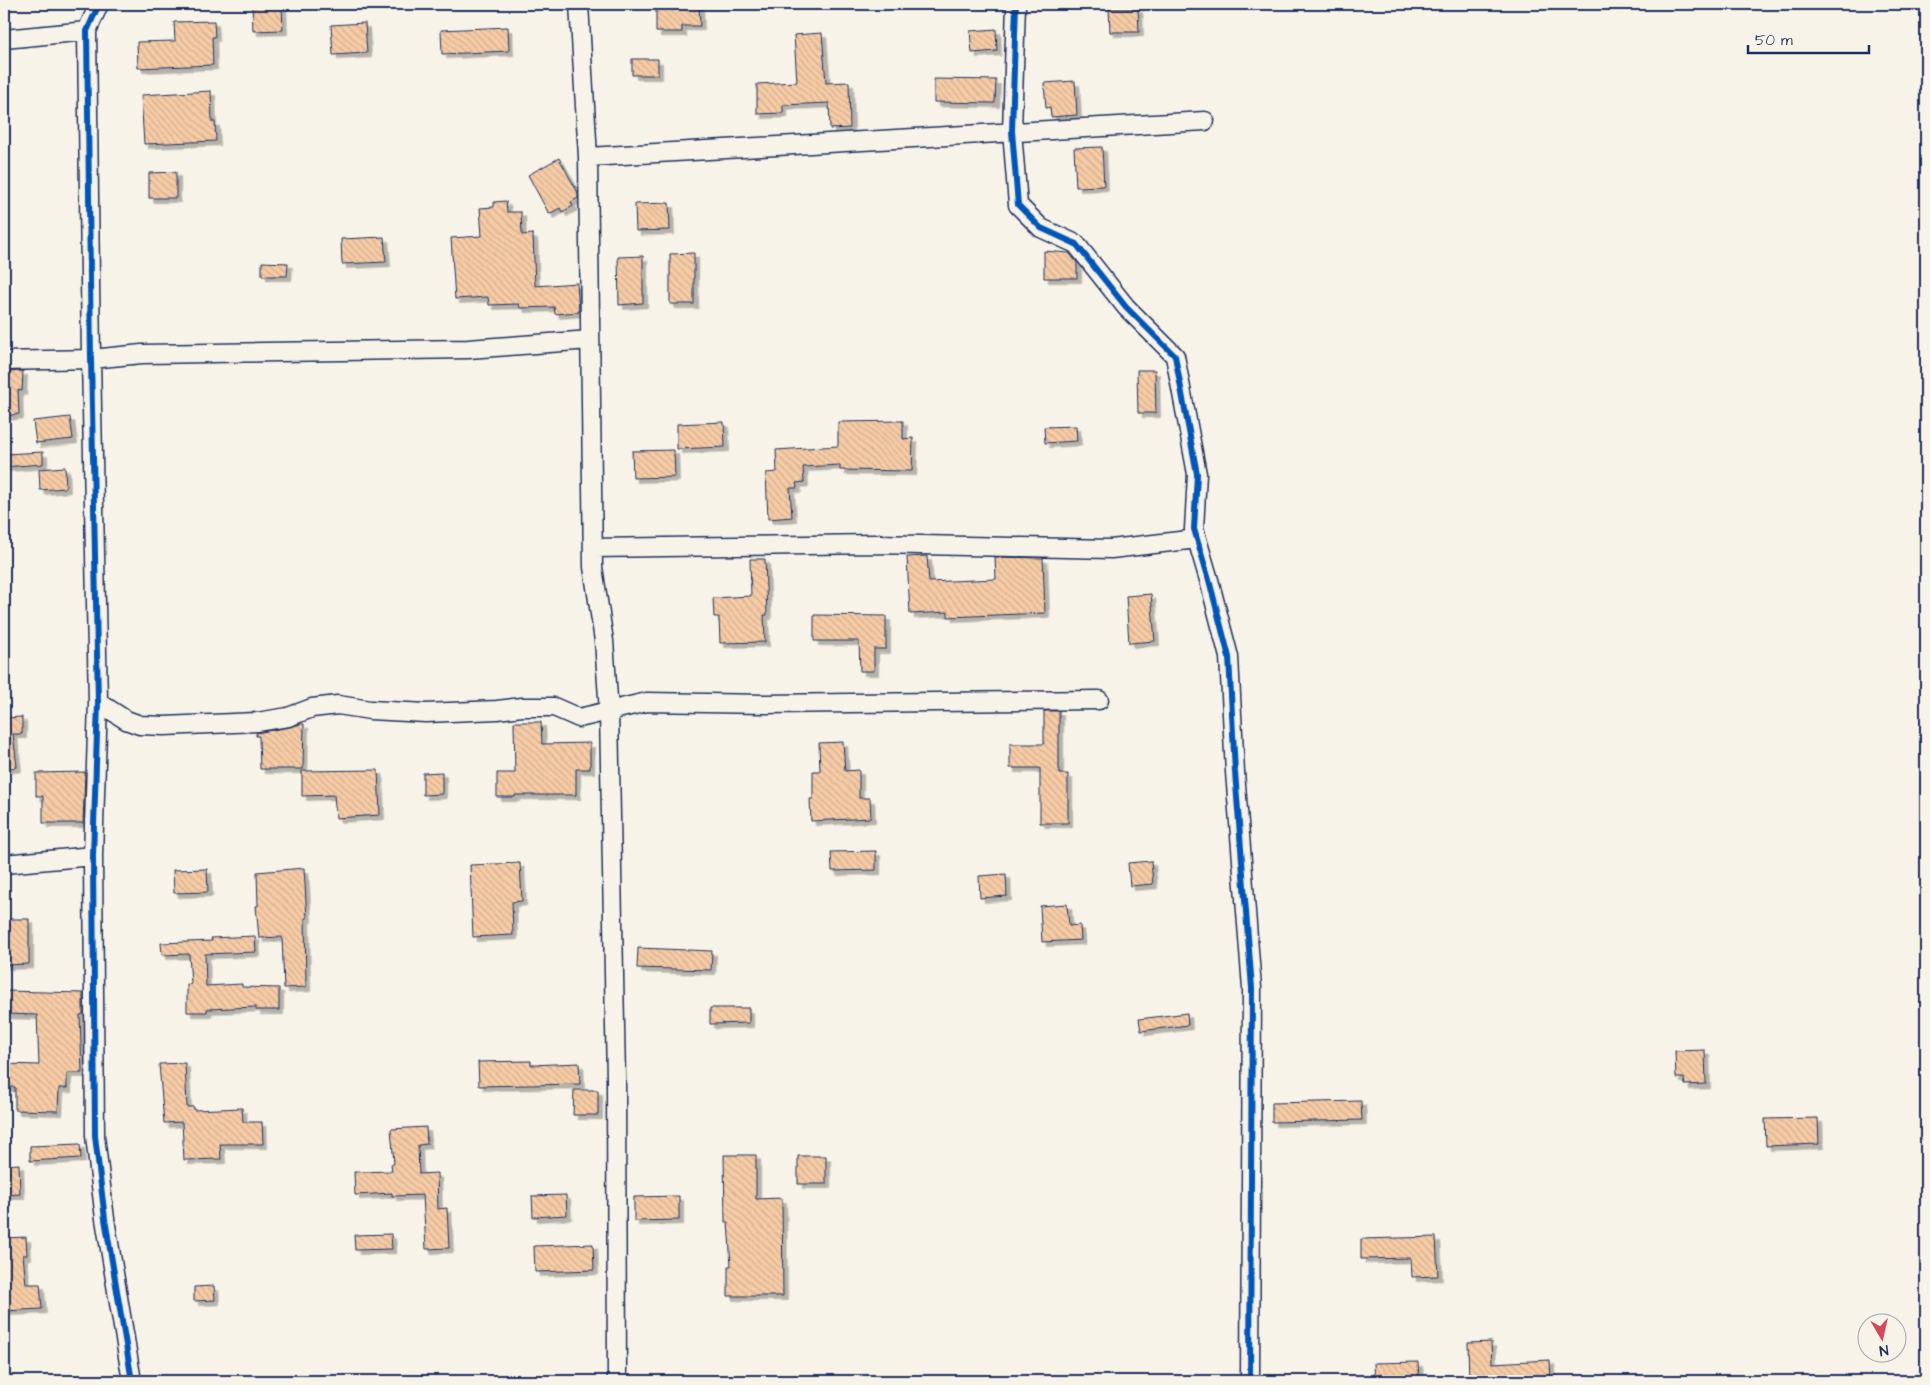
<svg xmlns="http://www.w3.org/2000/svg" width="1930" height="1385" font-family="'Architects Daughter',sans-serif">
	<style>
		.building { fill: url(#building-back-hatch); stroke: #1b2f5e; filter: url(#shadow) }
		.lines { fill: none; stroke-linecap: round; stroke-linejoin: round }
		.street-casing { stroke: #1b2f5e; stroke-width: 21 }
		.street { stroke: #f7f3e8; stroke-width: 18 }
		.cycleway-casing { stroke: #f7f3e8; stroke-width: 9 }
		.cycleway { stroke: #0057b8; stroke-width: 6 }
	</style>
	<defs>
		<pattern id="building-back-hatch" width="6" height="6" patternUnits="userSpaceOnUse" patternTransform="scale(1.25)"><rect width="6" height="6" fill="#f6cba5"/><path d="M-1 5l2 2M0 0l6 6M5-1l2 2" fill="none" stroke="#d2af90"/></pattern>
		<filter id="shadow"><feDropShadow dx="4.5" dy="4.5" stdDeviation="0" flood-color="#0004"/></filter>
	</defs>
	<rect width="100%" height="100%" fill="#f7f3e8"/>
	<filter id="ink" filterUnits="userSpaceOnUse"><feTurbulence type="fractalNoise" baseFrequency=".02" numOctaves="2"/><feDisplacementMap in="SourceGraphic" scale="10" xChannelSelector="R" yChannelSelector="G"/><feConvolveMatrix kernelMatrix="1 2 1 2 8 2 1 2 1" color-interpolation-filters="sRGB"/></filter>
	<g filter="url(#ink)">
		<!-- building -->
		<path class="building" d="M252,4H269L270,7L282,6L283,30L253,31Z
			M656,4H699L700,26H682V32H656Z
			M1109,8H1138L1139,32H1110Z
			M214,21L215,37H212L213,65L138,68L137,42L175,41L174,22Z
			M365,23L367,53L333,55L331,25Z
			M508,27L509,51L442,54L441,30Z
			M996,29L997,51L972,53L970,31Z
			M822,33L826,83L849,82L850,128L830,129L829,103L783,105V113L757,114V84L797,82L794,35Z
			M632,59H658V75H632Z
			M934,79L996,80L995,103L934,102Z
			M1075,81L1077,115L1051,117L1050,107L1046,108L1044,83Z
			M211,91L212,122H215L216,141L144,144L141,95Z
			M1102,147L1104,186L1076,187L1074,148Z
			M559,158L578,193V198L571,202L573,206L562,212L560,208L549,214L528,175Z
			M176,172V198H149V173Z
			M506,201L507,212H521L522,235L533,234L535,286L577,283L579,312L555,314L554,307L520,308L519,304L489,305L488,297L455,299L451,238L482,236L480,208L494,207V202Z
			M669,203L670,230L636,231L635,204Z
			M384,237L386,262L342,264L341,239Z
			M1044,251L1069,253L1077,263V278H1044Z
			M694,253V304H670V254Z
			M643,256V303L619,305L618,257Z
			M262,262L288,263L287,276H262Z
			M1137,370H1155L1156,413H1138Z
			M23,371L22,391L18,390L19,414L4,416L6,372Z
			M70,417L73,439L36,443L33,421Z
			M903,421V439L913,438L912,471L840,470V465L803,467L804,482L796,483L797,488H790L792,517L768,519L766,473L777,472L776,450L838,446V422Z
			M724,422L725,447L677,449V424Z
			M1076,426L1077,441L1045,443L1044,427Z
			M674,450L675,477L633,478L632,451Z
			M43,452V464L4,467V454Z
			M65,467L66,488L40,490L39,469Z
			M927,556L929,582L996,579L995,557L1043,558L1045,613L948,617V612L910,614L907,557Z
			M750,559H765L767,615H764L765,642L720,643L719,617H714L713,598L751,596Z
			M1151,594L1155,641L1129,643L1126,596Z
			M814,615L886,616V649H874V671H860L859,641H814Z
			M1044,711H1059V774H1068V823H1040V768H1010V744H1044Z
			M22,717V734H13L17,767L4,769V718Z
			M514,722H541L542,744L590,743V769H576V795H515V797H497V773H515Z
			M301,724H304L303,769H260L259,736H256V733L290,727Z
			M843,742L845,771L859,770V798H870L871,818L811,821L810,799H813V771H820L819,743Z
			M378,770L380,815L336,818L334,795L302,796V771Z
			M85,772L83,823H43V796H36V773Z
			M442,772V794L423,795V773Z
			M876,851V870L832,871L831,852Z
			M1151,861L1153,884L1130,886L1128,863Z
			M520,863L522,901L512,902L513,935L473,937L470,865Z
			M304,868L307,918H305L306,987L284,988L282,937L259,938L256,906H258L257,872Z
			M207,869L208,892L174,893L173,870Z
			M1006,874L1007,896L980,898L979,876Z
			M1067,904L1069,926L1080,925L1081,940L1042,942L1040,906Z
			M4,919H29V964L4,965Z
			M255,936L256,952L205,954L206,986L242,984V987L279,988V1010H256V1007L207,1009V1012H187V985L191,984L189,954L162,955L161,943L212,941L211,938Z
			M638,948L712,951L711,970L637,968Z
			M5,991L83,993V1014L80,1015L82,1073H67V1088H59L58,1111L15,1110V1087H4V1064L39,1065L37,1015L5,1014Z
			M710,1008H749V1023L710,1024Z
			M1187,1013L1188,1025L1141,1031L1139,1019Z
			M1705,1050L1706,1084L1685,1085L1684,1078H1676L1675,1051Z
			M531,1061V1065L579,1063L580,1084L479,1086L478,1062Z
			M185,1063L187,1107H194V1110L242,1108L243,1122H262L263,1144H220L221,1159L184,1160L182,1122L164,1123L159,1064Z
			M574,1090H598V1115H573Z
			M1361,1101L1362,1120L1272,1122V1103Z
			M1818,1118L1819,1144L1766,1146L1765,1119Z
			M426,1127L427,1144L418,1145L419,1174L437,1173L438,1209L447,1208L449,1248L426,1249L423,1195L392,1196V1193L355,1195L354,1172L392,1171L391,1164H394L391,1129Z
			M80,1144L81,1158L30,1161V1146Z
			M724,1155H756V1199L782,1198L783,1296H728V1266H731L728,1222H725Z
			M798,1156H826V1184H798Z
			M19,1164L20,1194L4,1195V1165Z
			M566,1195L567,1215L533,1217L532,1196Z
			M679,1196V1220L634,1221V1197Z
			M391,1234L392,1249L355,1250L354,1235Z
			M26,1237L27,1255H23L26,1284H40L42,1309L4,1311V1238Z
			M1436,1237L1438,1276L1412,1277L1411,1258L1361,1259V1239Z
			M593,1244L594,1270L535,1272L534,1246Z
			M214,1286L215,1300L194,1301V1287Z
			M1491,1342L1492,1363L1550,1360L1551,1381H1469L1468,1343Z
			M1418,1362L1419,1381H1375L1374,1363Z"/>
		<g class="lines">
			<defs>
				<path id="street" d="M99,4L87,31L91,359L98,702L93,856L95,1136L105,1219L132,1381
					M579,4L588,157L593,567L604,641L609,712L616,1079L617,1381
					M1016,4L1012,131L1018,205L1041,228L1076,244L1126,307L1175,356L1197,474L1194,529L1209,580L1229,657L1235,772L1252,988L1250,1381
					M4,39L87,31
					M588,157L1205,121
					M4,361L91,359L142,354L468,349L590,340
					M593,548L875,544L1111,549L1197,539
					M98,702L126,720L140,725L164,726L257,722L288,717L312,708L338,705L370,710L426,713L497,710L522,707H554L579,718L647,702L765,704L1099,700
					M4,864L93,856"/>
			</defs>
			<!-- street casing -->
			<use href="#street" class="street-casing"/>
			<!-- street -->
			<use href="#street" class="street"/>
			<defs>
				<path id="cycleway" d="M99,4L87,31L91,359L98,702L93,856L95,1136L105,1219L132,1381
					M1016,4L1012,131L1018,205L1041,228L1076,244L1126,307L1175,356L1197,474L1194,529L1209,580L1229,657L1235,772L1252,988L1250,1381"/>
			</defs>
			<!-- cycleway casing -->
			<use href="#cycleway" class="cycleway-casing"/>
			<!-- cycleway -->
			<use href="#cycleway" class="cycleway"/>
		</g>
	</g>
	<!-- margin -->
	<rect width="1930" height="1385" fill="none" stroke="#f7f3e8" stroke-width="20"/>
	<rect x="10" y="10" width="1910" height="1365" fill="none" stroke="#1b2f5e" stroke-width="2" filter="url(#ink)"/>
	<!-- north arrow -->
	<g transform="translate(1882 1338) rotate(171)"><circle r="24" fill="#f7f3e8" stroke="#9fa5b1"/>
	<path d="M0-4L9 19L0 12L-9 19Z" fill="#d1495b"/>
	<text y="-8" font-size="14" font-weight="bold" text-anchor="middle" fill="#1b2f5e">N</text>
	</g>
	<!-- scale -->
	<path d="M1748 45v8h121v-8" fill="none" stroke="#1b2f5e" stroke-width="2.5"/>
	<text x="1755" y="45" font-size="15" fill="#1b2f5e" stroke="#f7f3e8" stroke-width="4" paint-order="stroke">50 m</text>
</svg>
